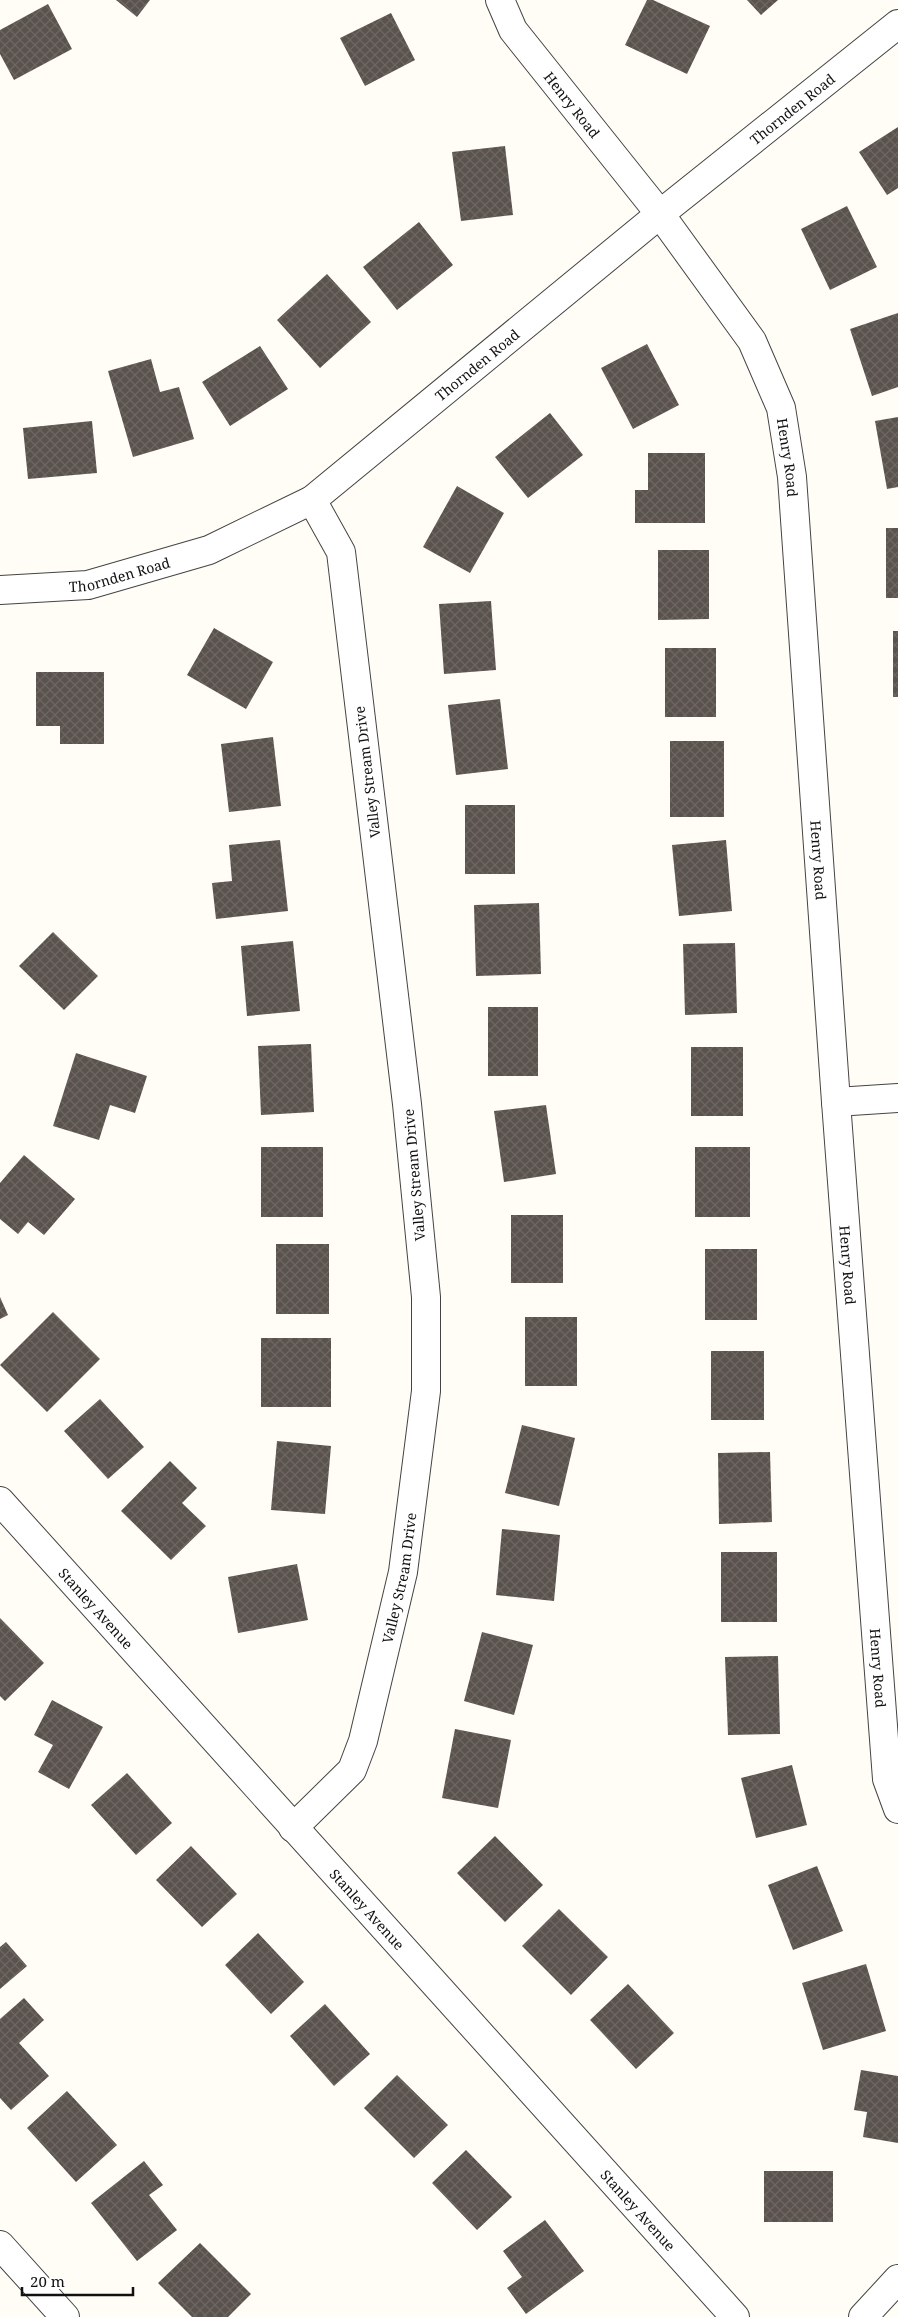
<svg xmlns="http://www.w3.org/2000/svg" width="898" height="2317" font-family="'Noto Serif',serif">
	<style>
		.building { fill: url(#building-cross-hatch) }
		.lines { fill: none; stroke-linecap: round; stroke-linejoin: round }
		.minor-casing { stroke: #444; stroke-width: 30 }
		.minor { stroke: #fff; stroke-width: 28 }
		.labels { text-anchor: middle; dominant-baseline: central; stroke-width: 5; stroke-linejoin: round; paint-order: stroke }
		.street-label { font-size: 14px; fill: #111; stroke: #fff }
	</style>
	<defs>
		<pattern id="building-cross-hatch" width="8" height="8" patternUnits="userSpaceOnUse" patternTransform="scale(1.25)"><rect width="8" height="8" fill="#5a524d"/><path d="M0 0l8 8M0 8l8-8" fill="none" stroke="#6d6662"/></pattern>
	</defs>
	<rect width="100%" height="100%" fill="#fffdf5"/>
	<!-- building -->
	<path class="building" d="M116,0H150L137,17Z
		M647,0H653L710,26L687,74L625,45Z
		M747,0H778L761,15Z
		M48,4L72,49L14,80L0,54V30Z
		M391,13L415,60L365,86L340,38Z
		M898,127V188L887,195L859,152Z
		M505,146L513,215L461,221L452,152Z
		M847,206L877,267L830,290L801,229Z
		M419,222L453,265L397,310L363,267Z
		M327,274L371,322L320,368L277,320Z
		M898,313V387L872,396L850,329Z
		M647,344L679,405L633,429L601,368Z
		M260,346L288,389L230,426L202,382Z
		M151,359L160,392L179,387L194,439L133,457L108,371Z
		M550,413L583,455L528,498L495,457Z
		M898,417V487L887,489L875,421Z
		M92,421L97,473L28,479L23,428Z
		M648,453H705V523H635V490H648Z
		M457,486L504,513L470,573L423,547Z
		M886,528H898V598H886Z
		M658,550H709V619L658,620Z
		M491,601L496,670L444,674L439,604Z
		M214,628L273,662L246,709L187,675Z
		M893,631H898V697H893Z
		M665,648H716V717H665Z
		M36,672H104V744H60V726H36Z
		M500,699L508,769L456,775L448,705Z
		M273,737L281,806L229,812L221,744Z
		M670,741H724V817H670Z
		M465,805H515V874H465Z
		M280,840L288,911L216,919L212,883L232,881L229,845Z
		M726,840L732,911L679,916L672,845Z
		M539,903L541,974L476,976L474,905Z
		M53,932L98,976L64,1010L19,966Z
		M293,941L300,1011L247,1016L241,946Z
		M735,943L737,1013L685,1015L683,944Z
		M488,1007H538V1076H488Z
		M311,1044L314,1112L261,1115L258,1046Z
		M691,1047H743V1116H691Z
		M76,1053L147,1076L135,1113L110,1105L99,1140L53,1126Z
		M546,1105L556,1174L504,1182L494,1111Z
		M261,1147H323V1217H261Z
		M695,1147H750V1217H695Z
		M24,1155L75,1199L44,1235L28,1222L18,1234L0,1219V1183Z
		M511,1215H563V1283H511Z
		M276,1244H329V1314H276Z
		M705,1249H757V1320H705Z
		M0,1297L8,1315L0,1319Z
		M53,1312L100,1359L47,1412L0,1365Z
		M525,1317H577V1386H525Z
		M261,1338H331V1407H261Z
		M711,1351H764V1420H711Z
		M100,1399L144,1447L108,1479L64,1431Z
		M522,1425L575,1438L559,1506L505,1493Z
		M277,1441L331,1446L325,1514L271,1510Z
		M770,1452L772,1522L719,1524L718,1453Z
		M170,1461L197,1488L182,1503L206,1526L171,1560L121,1511Z
		M502,1529L560,1535L554,1601L496,1595Z
		M721,1552H777V1622H721Z
		M297,1564L308,1620L238,1633L228,1577Z
		M0,1618L44,1663L5,1701L0,1696Z
		M482,1632L533,1645L514,1715L464,1701Z
		M778,1656L780,1734L728,1735L725,1657Z
		M52,1700L103,1727L69,1789L38,1772L53,1745L34,1735Z
		M455,1729L511,1740L498,1808L442,1798Z
		M792,1765L807,1825L756,1838L741,1778Z
		M127,1773L172,1823L136,1855L91,1805Z
		M495,1836L543,1885L505,1922L457,1873Z
		M191,1846L237,1894L202,1927L156,1880Z
		M817,1866L843,1931L793,1950L768,1885Z
		M559,1909L608,1957L571,1995L522,1946Z
		M258,1933L304,1982L271,2014L225,1965Z
		M6,1942L27,1966L0,1989V1947Z
		M866,1964L886,2031L823,2050L802,1983Z
		M628,1984L674,2033L636,2069L590,2020Z
		M24,1998L44,2020L19,2043L49,2076L11,2110L0,2098V2019Z
		M325,2004L370,2054L334,2086L290,2036Z
		M861,2070L898,2076V2143L863,2137L867,2112L854,2110Z
		M397,2075L448,2125L414,2158L364,2108Z
		M67,2091L117,2145L76,2182L27,2128Z
		M466,2150L512,2197L477,2230L432,2183Z
		M144,2161L163,2185L149,2195L177,2230L137,2261L91,2203Z
		M764,2171H833V2222H764Z
		M545,2220L584,2271L526,2314L507,2288L522,2277L503,2251Z
		M200,2243L251,2294L228,2317H192L158,2283Z"/>
	<g class="lines">
		<defs>
			<g id="minor">
				<path id="s1" d="M500,0L513,30L660,214L752,341L781,408L792,477L836,1102L887,1779L898,1809"/>
				<path id="s2" d="M0,590L88,585L209,550L312,500L660,214L898,24"/>
				<path d="M836,1102L898,1098"/>
				<path id="s3" d="M0,1501L735,2317"/>
				<path id="s4" d="M293,1828L352,1770L363,1741L403,1572L426,1391V1297L407,1104L341,552L312,500"/>
				<path d="M0,2245L65,2317"/>
				<path d="M863,2317L898,2279"/>
			</g>
		</defs>
		<!-- minor casing -->
		<use href="#minor" class="minor-casing"/>
		<!-- minor -->
		<use href="#minor" class="minor"/>
	</g>
	<g class="labels">
		<!-- street labels -->
		<g class="street-label">
			<text stroke="none"><textPath href="#s1" startOffset="128">Henry Road</textPath></text>
			<text stroke="none"><textPath href="#s2" startOffset="948">Thornden Road</textPath></text>
			<text stroke="none"><textPath href="#s2" startOffset="542">Thornden Road</textPath></text>
			<text stroke="none"><textPath href="#s1" startOffset="548">Henry Road</textPath></text>
			<text stroke="none"><textPath href="#s2" startOffset="121">Thornden Road</textPath></text>
			<text transform="translate(367 772) rotate(-97)">Valley Stream Drive</text>
			<text stroke="none"><textPath href="#s1" startOffset="952">Henry Road</textPath></text>
			<text transform="translate(414 1175) rotate(-95)">Valley Stream Drive</text>
			<text stroke="none"><textPath href="#s1" startOffset="1358">Henry Road</textPath></text>
			<text stroke="none"><textPath href="#s4" startOffset="281">Valley Stream Drive</textPath></text>
			<text stroke="none"><textPath href="#s3" startOffset="144">Stanley Avenue</textPath></text>
			<text stroke="none"><textPath href="#s1" startOffset="1762">Henry Road</textPath></text>
			<text stroke="none"><textPath href="#s3" startOffset="549">Stanley Avenue</textPath></text>
			<text stroke="none"><textPath href="#s3" startOffset="954">Stanley Avenue</textPath></text>
		</g>
	</g>
	<!-- scale -->
	<path d="M22 2287v8h111v-8" fill="none" stroke="#111111" stroke-width="2.5"/>
	<text x="30" y="2287" font-size="15" fill="#111111" stroke="#ffffff" stroke-width="4" paint-order="stroke">20 m</text>
</svg>
